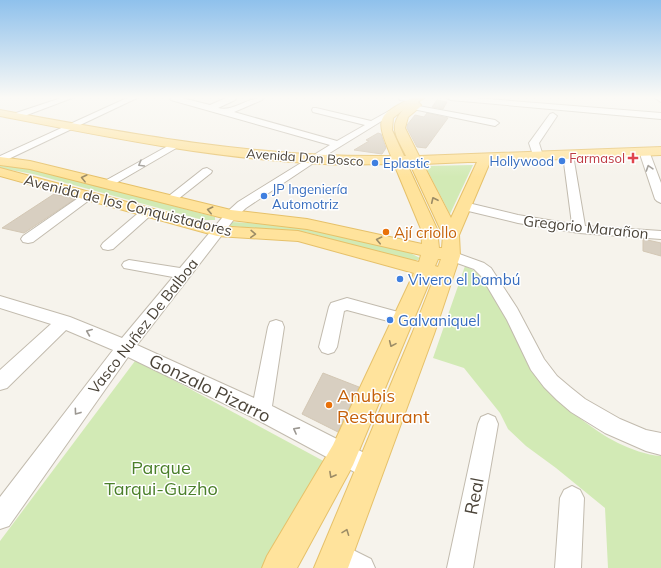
<svg xmlns="http://www.w3.org/2000/svg" width="661" height="568" font-family="Mulish,sans-serif">
	<style>
		.green { fill: #d2eab5 }
		.building { fill: #d8cfc1; stroke: #d3c7b4 }
		.lines { fill: none; stroke-linecap: round; stroke-linejoin: round }
		.minor-casing { stroke: #c2bbae; stroke-width: 2 }
		.major-casing { stroke: #e6c16a; stroke-width: 2 }
		.minor { fill: #fff; fill-rule: evenodd }
		.major { fill: #ffe39c; fill-rule: evenodd }
		.oneway { stroke: #9c9892 }
		.oneway2 { stroke: #9c8c66 }
		.health-dot { fill: #e0444e; stroke: #fff; stroke-width: 1.5 }
		.shop-dot { fill: #3f7fe0; stroke: #fff; stroke-width: 1.5 }
		.food-dot { fill: #e8710a; stroke: #fff; stroke-width: 1.5 }
		.labels { text-anchor: middle; dominant-baseline: central; stroke-width: 3; stroke-linejoin: round; paint-order: stroke }
		.far-street-label { font-size: 13px; fill: #4b4439; stroke: #fff }
		.far-health-label { font-size: 13px; fill: #be3a42; stroke: #fff; text-anchor: end }
		.far-shop-label { font-size: 13px; fill: #366cbe; stroke: #fff; text-anchor: start }
		.street-label { font-size: 15px; fill: #4b4439; stroke: #fff }
		.food-label { font-size: 15px; fill: #c56008; stroke: #fff; text-anchor: start }
		.shop-label { font-size: 15px; fill: #366cbe; stroke: #fff; text-anchor: start }
		.near-street-label { font-size: 18px; fill: #4b4439; stroke: #fff }
		.near-food-label { font-size: 18px; fill: #c56008; stroke: #fff; text-anchor: start }
		.near-park-label { font-size: 18px; fill: #4a7f2a; stroke: #fff }
	</style>
	<rect width="100%" height="100%" fill="#f6f3ec"/>
	<!-- green -->
	<path class="green" d="M0,165L16,166L37,170L208,215L215,217V220H203L33,174L0,168Z
		M473,165L450,214L425,166Z
		M232,222L307,227L410,253L420,258L418,260L413,261L305,232L230,226L229,224Z
		M465,266C504,283 514,336 532,371C544,393 595,432 618,443C631,449 646,455 661,456V568H608L605,508L556,468L526,446L508,429L500,413L464,368L433,358Z
		M135,361L140,362L329,464L263,568H0V541Z"/>
	<!-- building -->
	<path class="building" d="M437,100L447,102L443,109L432,107Z
		M427,113L448,118L426,148L417,147L407,128V125L415,115L424,117Z
		M378,133L381,134L386,148L382,154L354,150L369,141L366,140Z
		M54,194L75,199L24,233L2,228Z
		M643,239L661,243V256L643,251Z
		M323,373L359,387L338,432L302,414Z"/>
	<g class="lines">
		<defs>
			<path id="minor" d="M61,98H72L19,118L16,119L12,116L13,114Z
				M127,98H137L0,163V156Z
				M170,98H182L210,105L226,98H236L235,100L218,108C233,112 245,98 263,98L262,100L234,112L337,141L365,125L313,112L312,110L313,108H316L371,121L389,111L393,114L315,162L246,208L235,218L137,345L254,398L268,327L270,322L276,320L282,322L284,327L272,406L378,460L381,468L378,476L370,479L362,476L254,418L128,357L9,526L0,529V497L113,350L66,330L7,388L0,390V370L51,324L0,308V296L70,317L122,338L173,277L124,268L122,265L124,262L129,260L180,268L227,212L238,202L330,145L171,100Z
				M399,98H415L419,100L415,102L400,100Z
				M447,98H475L661,113V119L451,100Z
				M655,98H661V102Z
				M410,105H413L495,120L499,123L495,126L413,109L409,107Z
				M553,113L557,116L539,143L543,156L542,158H534L529,143L550,114Z
				M175,142L180,145L178,147L111,186L107,187L101,184L103,182Z
				M644,148L649,151L661,183V203L657,201L655,199L639,151Z
				M568,152L573,155L585,226L661,231V239L579,233L518,223L460,209L458,206L460,203L464,202L518,215L572,224L563,155Z
				M207,168L212,171L211,173L173,203H165L163,201L165,199L203,169Z
				M88,193L92,194L94,196L92,198L33,242L28,243L23,242L21,239L23,236L84,194Z
				M147,208L151,209L153,212L151,215L113,249L108,250L103,249L101,246L103,243L143,209Z
				M451,251L484,263L491,268L517,308L544,359L557,376L570,387L585,399L620,419L646,430L661,433V455L646,451L605,433L571,412L557,400L544,387L531,370L507,320L481,276L474,269L446,259L444,256L446,253Z
				M347,298L409,315L411,319L409,323L403,325L347,310L344,311L337,347L334,352L328,354L322,352L319,347L329,307L331,303Z
				M488,414L495,417L498,424L473,568H447L478,424L481,417Z
				M572,486L580,490L584,498L581,568H555L560,498L564,490Z
				M337,542L371,559L375,568H335L328,564L324,555L328,546Z"/>
			<path id="major" d="M412,98H424L418,102L421,105L420,107L408,117L405,128L419,156L661,147V155L490,162L459,235L460,256L434,334L348,568H314L412,334L434,278H431L353,465L297,568H262L267,556L333,445L414,273L298,241L217,236L0,176V168L217,226L298,231L419,262L421,255L307,229L231,220L30,169L0,165V157L30,161L231,210L307,219L422,244L421,229L394,164C371,164 348,165 324,164C215,159 107,137 0,116V110C129,134 259,158 391,156C376,119 375,116 412,98ZM403,110C387,128 398,138 406,156H404L392,130L393,118ZM468,162H477L451,218L423,164ZM407,164H410L443,235L442,248H439L437,229ZM438,259H441L438,267L435,266Z"/>
		</defs>
		<!-- minor casing -->
		<use href="#minor" class="minor-casing"/>
		<!-- major casing -->
		<use href="#major" class="major-casing"/>
		<!-- minor -->
		<use href="#minor" class="minor"/>
		<!-- major -->
		<use href="#major" class="major"/>
	</g>
	<!-- one-way arrows -->
	<defs><path id="oneway-chevron" d="M-2-3.5L2.5 0L-2 3.5" fill="none" stroke-width="1.6" stroke-linecap="round" stroke-linejoin="round"/></defs>
	<g class="oneway">
		<use href="#oneway-chevron" transform="translate(141 164) rotate(150)"/>
		<use href="#oneway-chevron" transform="translate(649 168) rotate(-108)"/>
		<use href="#oneway-chevron" transform="translate(89 332) rotate(-158)"/>
		<use href="#oneway-chevron" transform="translate(77 412) rotate(126)"/>
		<use href="#oneway-chevron" transform="translate(296 430) rotate(-152)"/>
	</g>
	<g class="oneway2">
		<use href="#oneway-chevron" transform="translate(84 178) rotate(-166)"/>
		<use href="#oneway-chevron" transform="translate(434 200) rotate(-115)"/>
		<use href="#oneway-chevron" transform="translate(210 210) rotate(-167)"/>
		<use href="#oneway-chevron" transform="translate(253 234) rotate(2)"/>
		<use href="#oneway-chevron" transform="translate(379 240) rotate(-167)"/>
		<use href="#oneway-chevron" transform="translate(392 344) rotate(114)"/>
		<use href="#oneway-chevron" transform="translate(332 475) rotate(119)"/>
		<use href="#oneway-chevron" transform="translate(346 532) rotate(-69)"/>
	</g>
	<!-- sky -->
	<linearGradient id="sky" x2="0" y2="1"><stop stop-color="#8fc1ec"/><stop offset="0.55" stop-color="#fbfaf6"/><stop offset="1" stop-color="#fbfaf6" stop-opacity="0"/></linearGradient>
	<rect width="661" height="177" fill="url(#sky)"/>
	<!-- markers -->
	<path class="health-dot" d="M631 152h4v4h4v4h-4v4h-4v-4h-4v-4h4z"/>
	<g class="shop-dot">
		<circle cx="562" cy="161" r="4"/>
		<circle cx="375" cy="163" r="4"/>
		<circle cx="264" cy="196" r="4"/>
		<circle cx="400" cy="279" r="4"/>
		<circle cx="390" cy="320" r="4"/>
	</g>
	<g class="food-dot">
		<circle cx="386" cy="232" r="4"/>
		<circle cx="329" cy="405" r="4"/>
	</g>
	<g class="labels">
		<!-- far-street labels -->
		<g class="far-street-label">
			<text transform="translate(305 157) rotate(4)">Avenida Don Bosco</text>
		</g>
		<!-- far-health labels -->
		<g class="far-health-label">
			<text x="625" y="158">Farmasol</text>
		</g>
		<!-- far-shop labels -->
		<g class="far-shop-label">
			<text x="554" y="161" text-anchor="end">Hollywood</text>
			<text x="383" y="163">Eplastic</text>
			<text x="272" y="189">JP Ingeniería<tspan x="272" dy="15">Automotriz</tspan></text>
		</g>
		<!-- street labels -->
		<g class="street-label">
			<text transform="translate(128 205) rotate(14)">Avenida de los Conquistadores</text>
			<text transform="translate(586 227) rotate(6)">Gregorio Marañon</text>
			<text transform="translate(143 326) rotate(-52)">Vasco Nuñez De Balboa</text>
		</g>
		<!-- food labels -->
		<g class="food-label">
			<text x="394" y="232">Ají criollo</text>
		</g>
		<!-- shop labels -->
		<g class="shop-label">
			<text x="408" y="279">Vivero el bambú</text>
			<text x="398" y="320">Galvaniquel</text>
		</g>
		<!-- near-street labels -->
		<g class="near-street-label">
			<text transform="translate(210 388) rotate(26)">Gonzalo Pizarro</text>
			<text transform="translate(474 496) rotate(-79)">Real</text>
		</g>
		<!-- near-food labels -->
		<g class="near-food-label">
			<text x="337" y="395">Anubis<tspan x="337" dy="21">Restaurant</tspan></text>
		</g>
		<!-- near-park labels -->
		<g class="near-park-label">
			<text x="161" y="467">Parque<tspan x="161" dy="21">Tarqui-Guzho</tspan></text>
		</g>
	</g>
</svg>
